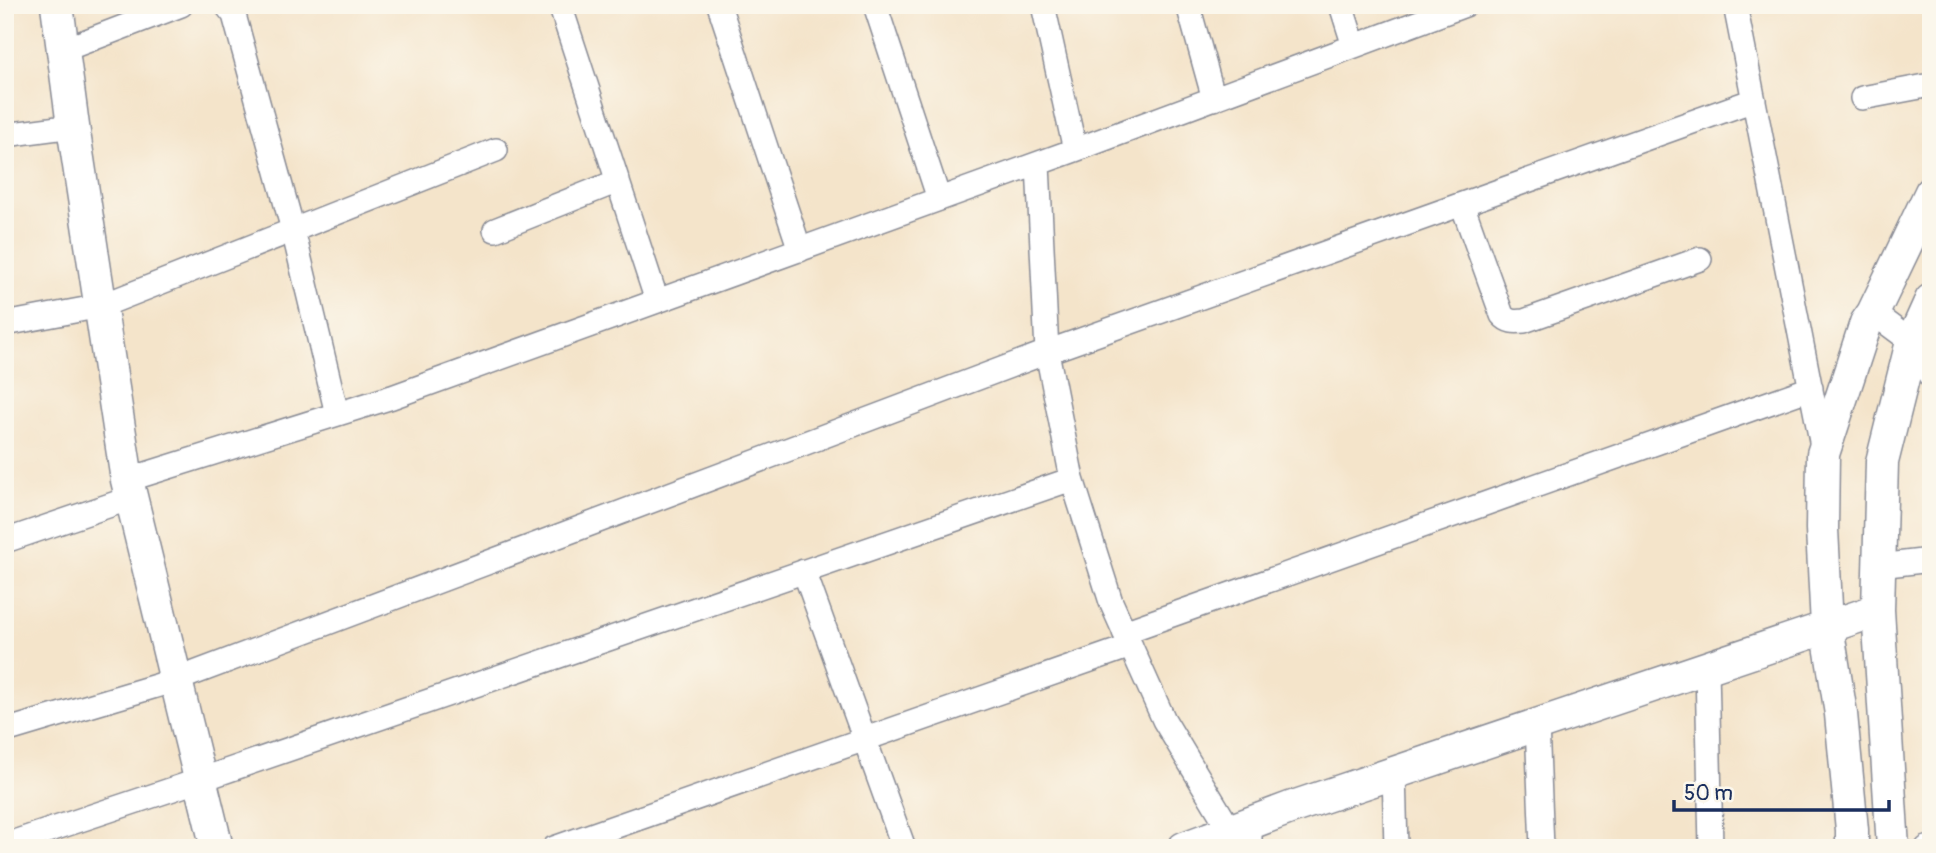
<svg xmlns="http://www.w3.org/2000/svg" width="1936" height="853" font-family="Pangolin,sans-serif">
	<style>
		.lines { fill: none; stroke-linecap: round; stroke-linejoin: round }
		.street-casing { stroke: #888a94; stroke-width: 26 }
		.secondary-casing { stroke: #888a94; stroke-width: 35 }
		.street { stroke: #fff; stroke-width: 23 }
		.secondary { stroke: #fff; stroke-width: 32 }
	</style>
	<rect width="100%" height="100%" fill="#fbf7ec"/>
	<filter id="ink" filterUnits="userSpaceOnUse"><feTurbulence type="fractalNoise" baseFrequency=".0143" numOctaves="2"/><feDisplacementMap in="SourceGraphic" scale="14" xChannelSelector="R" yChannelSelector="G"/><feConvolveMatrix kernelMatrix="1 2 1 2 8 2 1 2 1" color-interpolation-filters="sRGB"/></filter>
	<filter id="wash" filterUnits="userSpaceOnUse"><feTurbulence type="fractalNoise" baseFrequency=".00686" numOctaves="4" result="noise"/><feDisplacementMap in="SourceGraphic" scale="28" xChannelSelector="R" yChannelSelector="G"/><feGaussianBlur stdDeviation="1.57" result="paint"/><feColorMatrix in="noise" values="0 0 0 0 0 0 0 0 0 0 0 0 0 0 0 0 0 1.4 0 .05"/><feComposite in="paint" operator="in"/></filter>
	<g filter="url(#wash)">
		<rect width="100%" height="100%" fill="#f4e4ca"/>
	</g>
	<g filter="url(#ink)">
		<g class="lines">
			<defs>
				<path id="street" d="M226,5L234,15L293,230L337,414
					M560,5L657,301
					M719,5L800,250
					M875,5L939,199
					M1043,5L1075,150
					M1188,5L1214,99
					M1341,5L1354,46
					M1735,5L1823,451
					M63,50L181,5
					M1862,98L1931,85
					M5,135L73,126
					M1038,164L1047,352L1072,479L1111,602L1164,720L1230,830
					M1462,204L1502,315C1508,322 1514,322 1524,321L1700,259
					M495,230L618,181
					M1873,313L1912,342L1931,377
					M5,324L101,306L496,150
					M127,480L392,397L1075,150L1465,5
					M5,541L131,498
					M1879,566L1931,560
					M804,571L904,848
					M1124,632L1811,388
					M1707,667L1711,848
					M1537,724L1542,848
					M5,731L176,680L1047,352L1754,100
					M1394,772L1396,848
					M1250,823V848
					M5,845L200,780L1072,479
					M554,848L1131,646
					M1927,848L1931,847"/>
				<path id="secondary" d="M57,5L73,126L127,480L217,848
					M1184,848L1290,808L1878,610
					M1852,848V830L1841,714L1827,626L1822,529L1823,454L1866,323L1873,313L1931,192
					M1893,848L1878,610L1882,462L1912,342L1931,300"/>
			</defs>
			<!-- street casing -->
			<use href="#street" class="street-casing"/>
			<!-- secondary casing -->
			<use href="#secondary" class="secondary-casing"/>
			<!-- street -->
			<use href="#street" class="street"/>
			<!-- secondary -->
			<use href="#secondary" class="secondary"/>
		</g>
	</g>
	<!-- margin -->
	<rect width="1936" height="853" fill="none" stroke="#fbf7ec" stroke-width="28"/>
	<!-- scale -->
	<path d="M1674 800v10h215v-10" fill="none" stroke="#1b2f5e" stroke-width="3.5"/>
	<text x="1684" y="800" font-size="21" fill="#1b2f5e" stroke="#fbf7ec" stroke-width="5" paint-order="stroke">50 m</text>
</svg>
